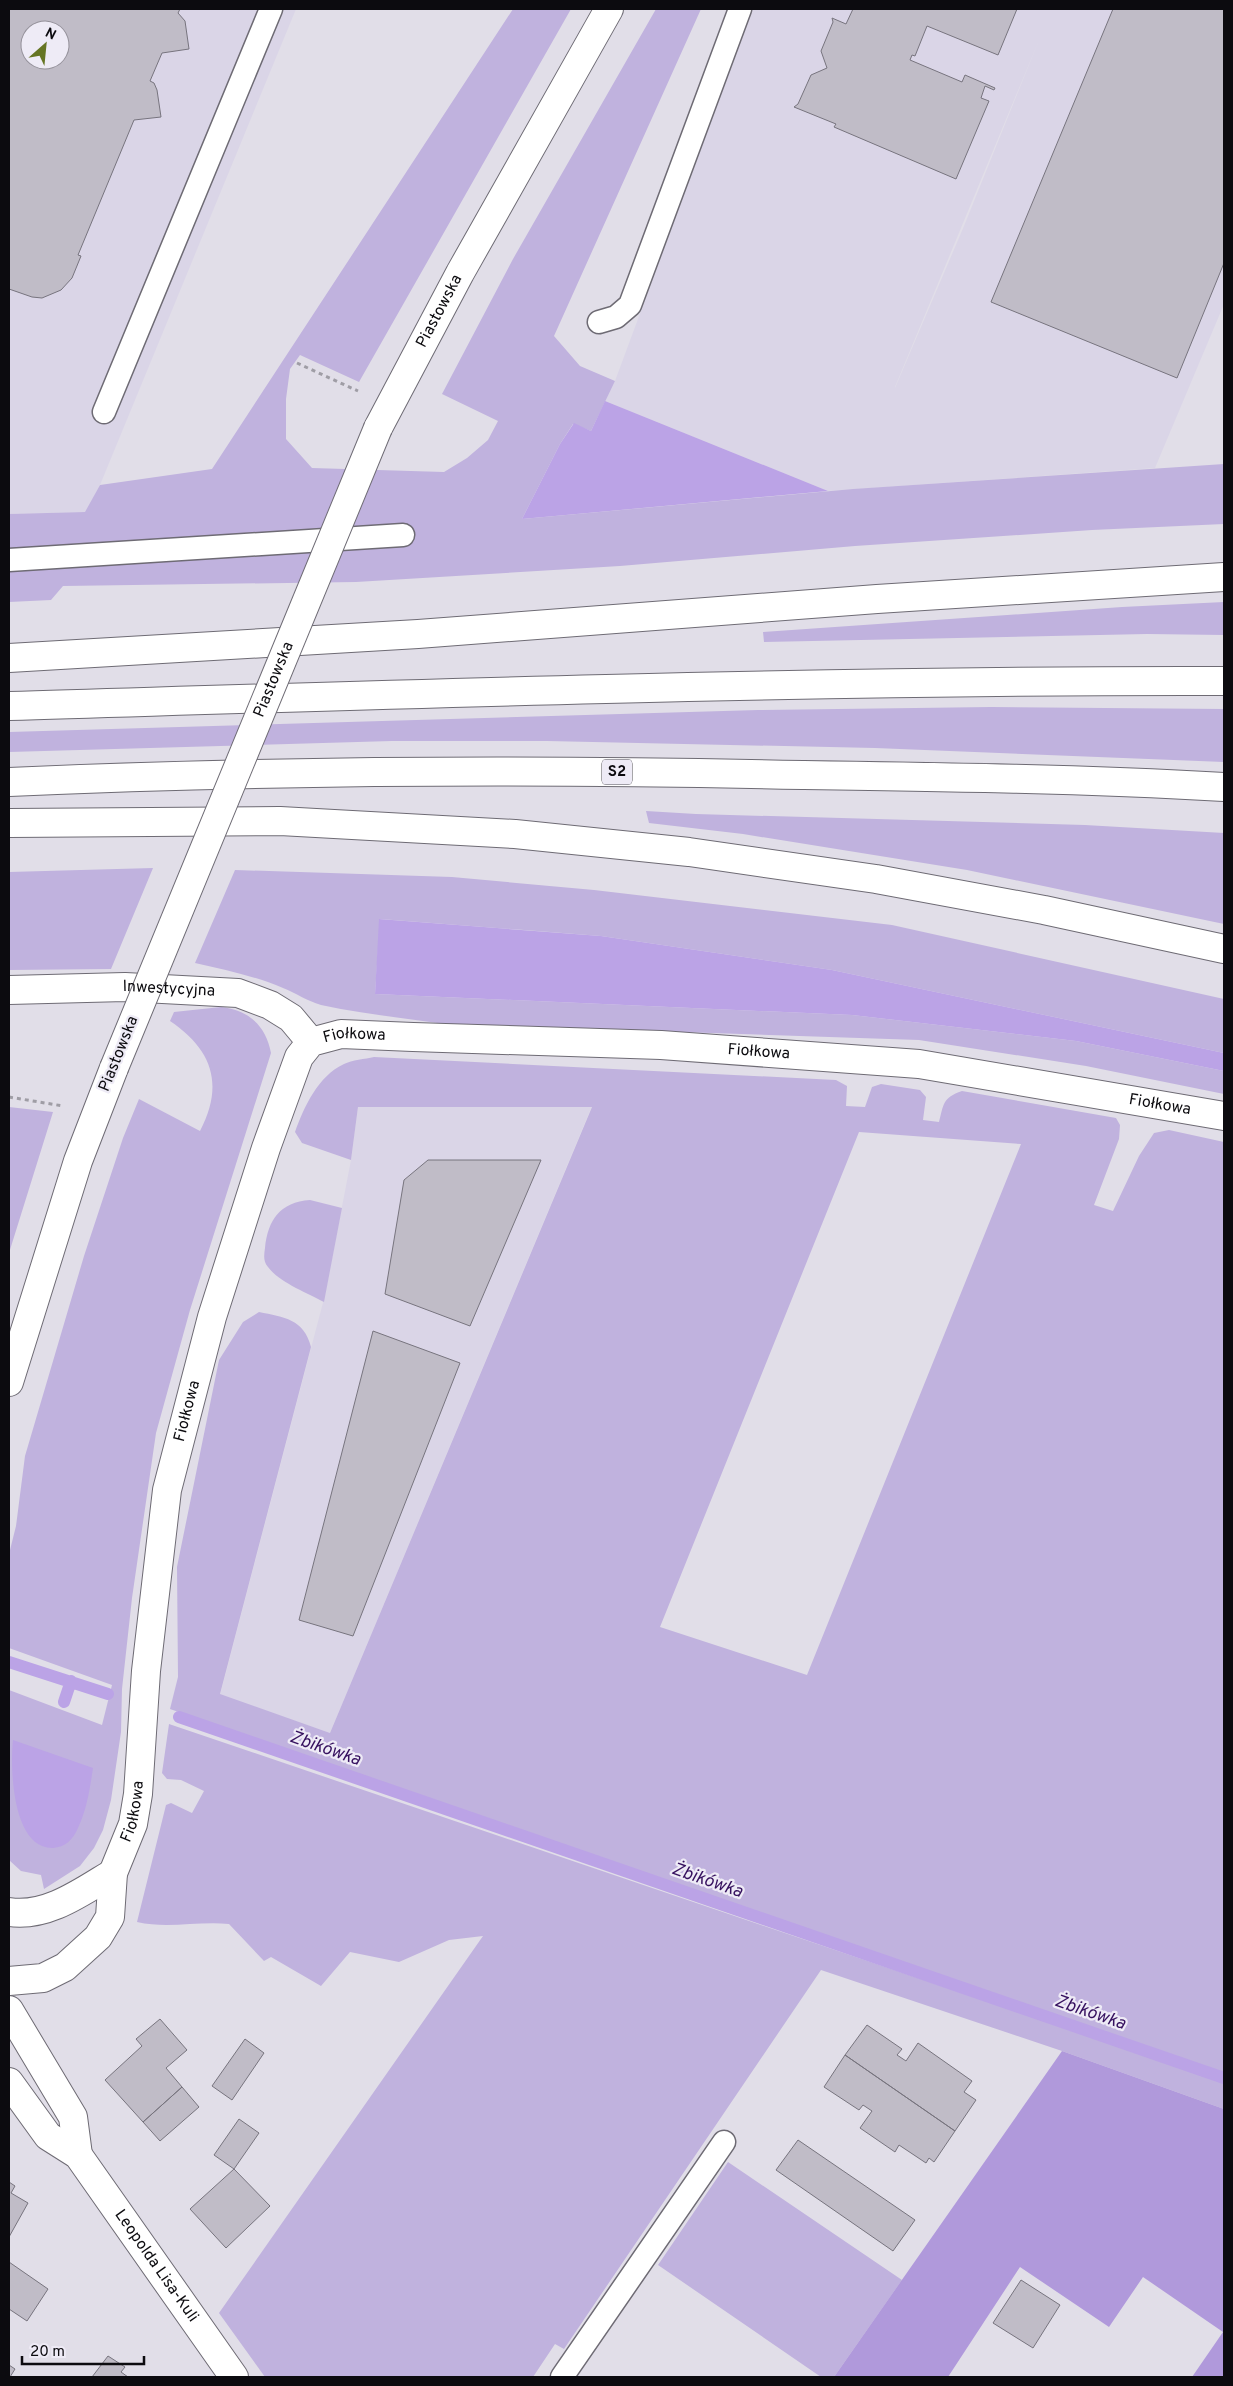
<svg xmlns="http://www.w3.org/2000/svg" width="1233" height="2386" font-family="Overpass,sans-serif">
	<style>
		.built { fill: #dad5e7; fill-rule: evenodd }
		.green { fill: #c0b2de; fill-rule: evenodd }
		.forest { fill: #b099db }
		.water { fill: #bba3e6 }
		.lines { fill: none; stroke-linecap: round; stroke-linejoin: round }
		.stream { stroke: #bba3e6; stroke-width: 12 }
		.building { fill: #c0bcc7; stroke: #77747e; fill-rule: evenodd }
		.lane-casing { stroke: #6e6b74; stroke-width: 25 }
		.street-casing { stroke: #6e6b74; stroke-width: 30 }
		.secondary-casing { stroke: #6e6b74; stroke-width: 30 }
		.highway-casing { stroke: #6e6b74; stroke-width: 30 }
		.path { stroke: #9f9da5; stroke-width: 3; stroke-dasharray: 4 4; stroke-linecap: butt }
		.lane { stroke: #fff; stroke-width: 22 }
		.street { stroke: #fff; stroke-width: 28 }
		.secondary { stroke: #fff; stroke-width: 28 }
		.highway { stroke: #fff; stroke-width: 28 }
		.secondary-bridge-casing { stroke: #6e6b74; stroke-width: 30; stroke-linecap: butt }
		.secondary-bridge { stroke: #fff; stroke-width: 28 }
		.labels { text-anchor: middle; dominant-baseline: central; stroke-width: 4.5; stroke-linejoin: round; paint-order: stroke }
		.shield { fill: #eeebf6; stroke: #504e54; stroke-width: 1 }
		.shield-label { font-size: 15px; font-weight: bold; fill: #0c0b0f }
		.street-label { font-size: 16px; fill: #0c0b0f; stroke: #eeebf6 }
		.water-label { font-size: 18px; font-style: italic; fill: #36115f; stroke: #eeebf6 }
	</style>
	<rect width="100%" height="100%" fill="#e1dee8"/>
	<!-- built -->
	<path class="built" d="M9,9H296L100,485L86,512L9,514ZM30,30H60V60H30Z
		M753,9H1224V304L1155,468L828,491L605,401L615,381ZM1039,40L964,226L895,388V387Z
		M592,1106L330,1733L220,1695L325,1295L351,1160L358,1107Z"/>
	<!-- green -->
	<path class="green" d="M513,9H571L359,382L300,355L290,369L286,399V439L312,468L444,472L467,458L488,440L498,421L442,394L513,259L656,9H701L554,336L580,366L615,381L591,431L573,424L560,444L522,519L853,489L1224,464V524L1092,530L855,546L620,566L356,582L63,586L51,600L9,602V514L85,512L100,485L212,469Z
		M1224,602V635L1147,634L764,642L763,632L1122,607Z
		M991,707L1224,709V762L875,748L547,741H392L9,752V732L758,710Z
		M646,811L696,814L1085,825L1224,833V924L967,870L743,834L649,823Z
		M153,868L111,969L9,970V872Z
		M235,870L452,877L594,890L892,925L1224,999V1053L832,970L601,936L380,919L375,994L852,1015L1076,1041L1224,1071V1094L1086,1066L919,1040L445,1024C404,1018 362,1014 321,1005C307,1001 296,993 283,988C255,976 225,970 195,963Z
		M221,1007C249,1010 266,1026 271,1053L190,1310L156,1433L132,1598L122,1689L121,1732L111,1800L103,1830L94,1848L80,1866L44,1889L41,1875L21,1871L9,1860V1690L102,1725L112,1685L9,1648V1554L16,1526L25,1456L84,1256L123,1138L139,1099L200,1131C224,1085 213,1050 170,1021L174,1012Z
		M374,1057L836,1080L847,1086L846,1106L865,1107L872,1087L881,1084L920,1090L926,1097L923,1120L939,1122C944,1104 942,1098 962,1091L1116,1118L1120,1125L1119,1139L1094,1205L1113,1211L1139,1156L1154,1133L1169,1130L1224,1142V2073L170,1709L178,1677L177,1567L219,1360L243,1322L259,1312C284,1317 304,1319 311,1347L220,1694L330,1733L592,1107H358L351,1160L302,1143L295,1132C304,1107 318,1076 344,1064C352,1060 365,1059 374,1057ZM859,1132L1021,1144L807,1675L660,1627Z
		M9,1107L53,1112L9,1253Z
		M310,1200L342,1208L324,1302C307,1293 279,1282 268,1267C263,1261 264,1255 265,1248C268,1220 280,1202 310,1200Z
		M169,1724L1224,2082V2109L1062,2051L821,1970L564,2349L555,2344L533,2377H265L219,2313L483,1936L449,1940L399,1962L350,1952L321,1986L271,1957L264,1961L229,1924C198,1921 167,1929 137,1922L166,1805L171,1803L192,1813L204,1791L181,1780L167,1779L162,1773Z
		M728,2162L902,2280L834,2377H821L658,2265Z"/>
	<!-- forest -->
	<path class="forest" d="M1062,2051L1224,2109V2377H1192L1223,2332L1143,2277L1109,2327L1020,2267L948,2377H834Z"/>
	<!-- water -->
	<path class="water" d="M605,401L828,491L522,519L560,444L574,423L591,431Z
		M379,919L601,936L832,970L1224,1053V1071L1076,1041L852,1015L375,994Z
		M13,1740L93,1768C90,1788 87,1809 78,1828C73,1840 65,1847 53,1848C12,1849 10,1768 13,1740Z"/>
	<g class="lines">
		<!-- stream -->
		<path class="stream" d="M9,1662L108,1694
			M64,1702L71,1681
			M179,1717L1224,2078"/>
	</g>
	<!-- building -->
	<path class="building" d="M9,9H180L178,13L185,21L189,49L162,53L150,81L154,83L157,90L161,117L134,120L78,255L81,256L72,278L61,290L42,298L32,297L9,289ZM30,30H60V60H30Z
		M853,9H1017L998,55L927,26L915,56L912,55L910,60L962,82L965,75L995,88L994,90L985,86L981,98L989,101L956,179L834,127L836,124L794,107L798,104L811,75L827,68L821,51L833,22L832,18L846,24Z
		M1113,9H1224V263L1177,378L991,302Z
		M428,1160H541L470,1326L385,1294L404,1180Z
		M373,1331L460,1363L353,1636L299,1620Z
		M160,2019L187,2050L166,2068L182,2087L143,2122L105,2080L142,2046L136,2039Z
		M867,2025L902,2049L897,2055L906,2061L918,2043L972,2081L964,2092L976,2100L955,2131L845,2055Z
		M245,2039L264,2053L232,2100L212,2086Z
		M845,2055L955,2131L934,2162L929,2158L926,2163L899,2145L895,2152L860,2128L872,2111L863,2105L859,2110L824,2087Z
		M182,2087L199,2107L160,2141L143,2122Z
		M239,2119L259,2133L234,2169L214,2155Z
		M798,2140L915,2220L893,2251L776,2170Z
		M234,2169L270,2206L226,2248L190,2209Z
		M9,2182L15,2186L11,2193L28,2203L9,2237Z
		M9,2262L48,2289L27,2321L9,2309Z
		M1021,2280L1060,2305L1033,2348L993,2323Z
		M108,2356L125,2367L121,2372L128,2377H92Z
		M9,2365L15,2369L10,2377H9Z"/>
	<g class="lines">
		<defs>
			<path id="lane" d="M599,322L616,317L630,305L740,9
				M104,412L271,9
				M9,560L403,535
				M562,2377L724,2142"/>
			<g id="street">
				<path id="s1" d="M9,990L125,987L238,993L270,1005L291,1018L311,1042"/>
				<path d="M9,1912C47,1918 83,1891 113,1873"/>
				<path id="s2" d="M9,1981L43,1978L65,1967L98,1937L110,1917L113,1873L133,1824L138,1794L146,1671L167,1490L212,1317L266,1148L299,1057L311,1042L341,1034L413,1037L661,1045L919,1064L1224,1116"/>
			</g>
			<g id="secondary">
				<path id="s3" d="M378,428L460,273L609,9"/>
				<path d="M9,1382L78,1161L114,1068"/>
				<path d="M9,2010L73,2117L78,2155"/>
				<path id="s4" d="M9,2082L48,2136L78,2155L234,2377"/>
			</g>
			<path id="highway" d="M9,658L418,634L877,599L1224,577
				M9,706C414,694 819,680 1224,681
				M9,782C273,770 538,769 803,775C943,777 1084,779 1224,787
				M9,823L280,821L515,834L689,852L876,879L1044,910L1224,949"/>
		</defs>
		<!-- lane casing -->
		<use href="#lane" class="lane-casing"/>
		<!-- street casing -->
		<use href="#street" class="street-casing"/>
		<!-- secondary casing -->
		<use href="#secondary" class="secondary-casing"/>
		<!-- highway casing -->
		<use href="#highway" class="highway-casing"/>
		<!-- path -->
		<path class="path" d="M297,363L358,391
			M9,1097L63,1106"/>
		<!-- lane -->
		<use href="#lane" class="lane"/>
		<!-- street -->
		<use href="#street" class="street"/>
		<!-- secondary -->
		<use href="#secondary" class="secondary"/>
		<!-- highway -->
		<use href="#highway" class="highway"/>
		<defs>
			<g id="secondary-bridge">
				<path id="s5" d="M114,1068L378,428"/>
			</g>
		</defs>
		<!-- secondary-bridge casing -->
		<use href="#secondary-bridge" class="secondary-bridge-casing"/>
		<!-- secondary-bridge -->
		<use href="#secondary-bridge" class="secondary-bridge"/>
	</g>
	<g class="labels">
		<!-- shield labels -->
		<rect class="shield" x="602" y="759.5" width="30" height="25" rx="4"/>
		<g class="shield-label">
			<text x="617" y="772">S2</text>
		</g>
		<!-- street labels -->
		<g class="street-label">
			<text stroke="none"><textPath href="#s3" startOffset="132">Piastowska</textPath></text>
			<text stroke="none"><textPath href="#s5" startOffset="420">Piastowska</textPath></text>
			<text stroke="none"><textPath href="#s1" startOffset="160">Inwestycyjna</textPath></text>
			<text stroke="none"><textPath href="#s2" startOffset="1076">Fiołkowa</textPath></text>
			<text stroke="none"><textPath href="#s2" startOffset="1481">Fiołkowa</textPath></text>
			<text transform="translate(119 1054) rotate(-68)">Piastowska</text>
			<text stroke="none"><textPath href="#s2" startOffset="1886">Fiołkowa</textPath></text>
			<text stroke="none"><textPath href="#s2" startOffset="641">Fiołkowa</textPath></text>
			<text stroke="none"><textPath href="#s2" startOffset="236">Fiołkowa</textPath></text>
			<text stroke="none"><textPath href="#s4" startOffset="238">Leopolda Lisa-Kuli</textPath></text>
		</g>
		<!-- water labels -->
		<g class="water-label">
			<text transform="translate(325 1749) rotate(19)">Żbikówka</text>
			<text transform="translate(707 1881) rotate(19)">Żbikówka</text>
			<text transform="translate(1090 2013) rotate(19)">Żbikówka</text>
		</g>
	</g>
	<!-- border -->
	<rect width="1233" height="2386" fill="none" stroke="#0c0b0f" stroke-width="20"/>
	<!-- north arrow -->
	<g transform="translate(45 45) rotate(27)"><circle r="24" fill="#eeebf6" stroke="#94919a"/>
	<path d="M0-4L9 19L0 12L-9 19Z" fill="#657523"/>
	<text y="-8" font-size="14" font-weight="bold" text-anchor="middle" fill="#0c0b0f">N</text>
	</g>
	<!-- scale -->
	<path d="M22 2356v8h122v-8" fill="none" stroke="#0c0b0f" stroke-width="2.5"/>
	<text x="30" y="2356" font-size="15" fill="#0c0b0f" stroke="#eeebf6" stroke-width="4" paint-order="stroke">20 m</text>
</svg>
